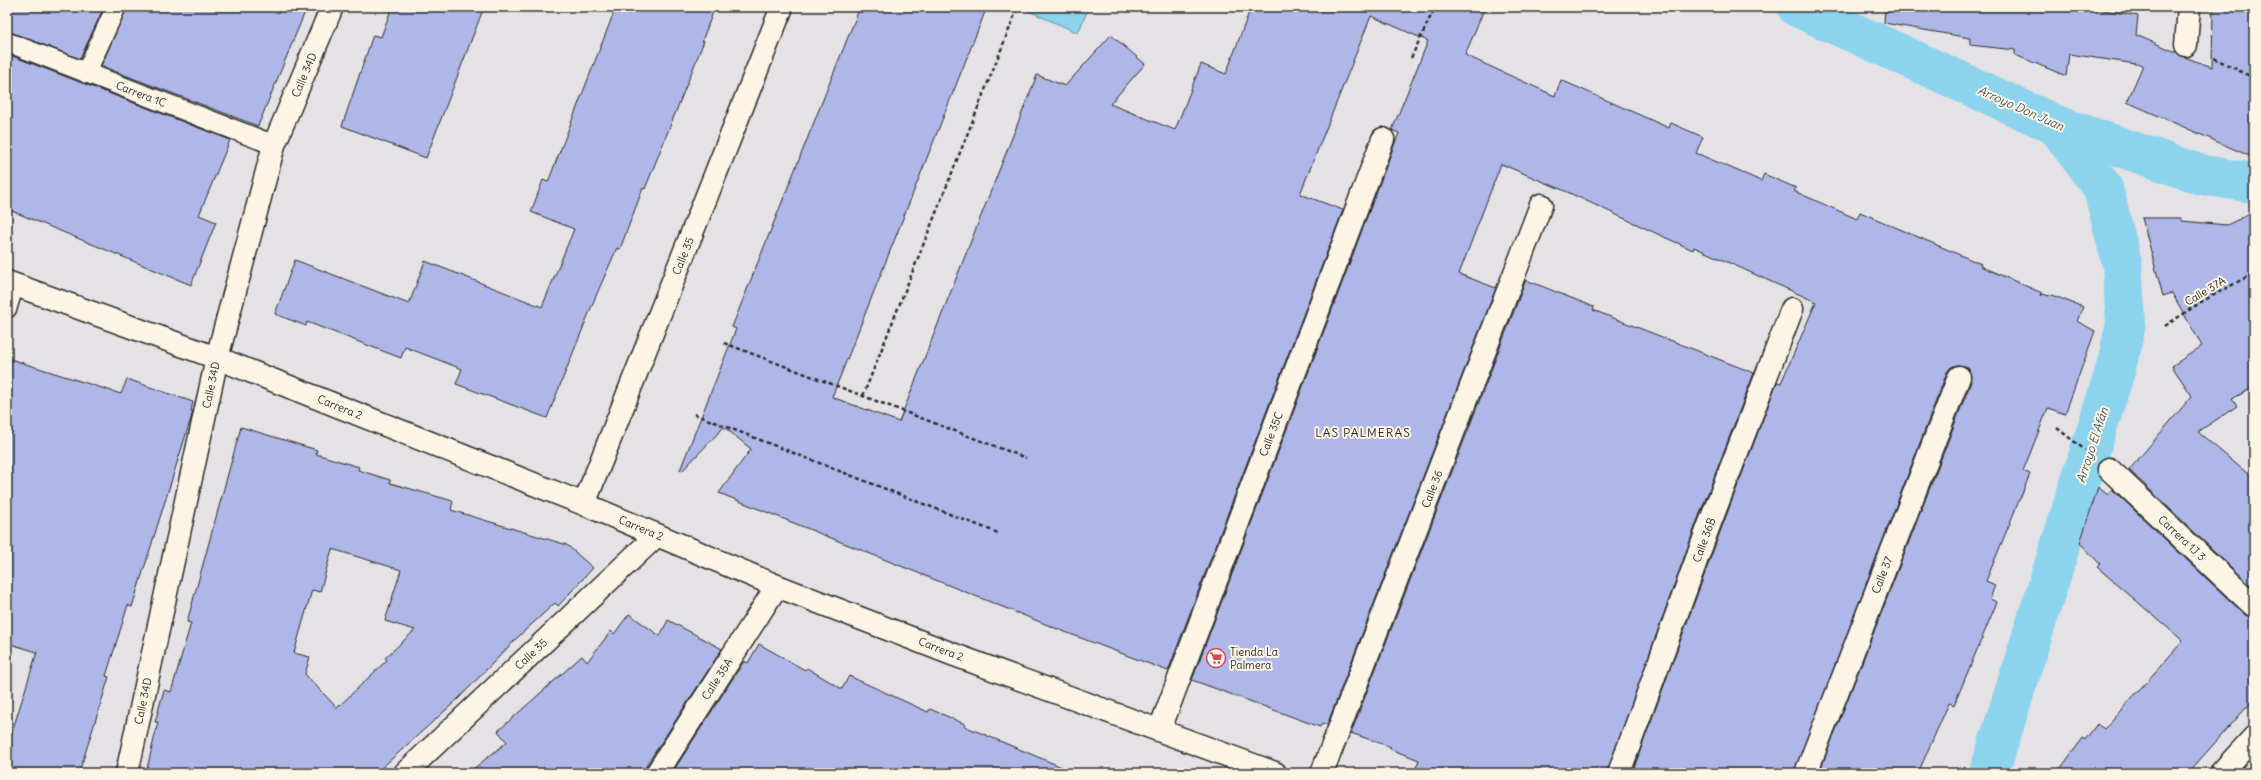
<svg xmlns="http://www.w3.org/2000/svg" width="2261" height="780" font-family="Delius,sans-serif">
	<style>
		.water { fill: #8cd3ed; stroke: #65909f }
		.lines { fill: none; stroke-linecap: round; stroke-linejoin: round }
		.canal { stroke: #8cd3ed; stroke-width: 40 }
		.building { fill: #aeb7e8; stroke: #2b2b2b; fill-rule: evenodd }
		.service-casing { stroke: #2b2b2b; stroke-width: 22 }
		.minor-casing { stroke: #2b2b2b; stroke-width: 25 }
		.tertiary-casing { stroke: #2b2b2b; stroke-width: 25 }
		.path { stroke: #2b2b2b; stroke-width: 2.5; stroke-dasharray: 4 3; stroke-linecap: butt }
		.service { stroke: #fcf5e5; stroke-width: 19 }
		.minor { stroke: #fcf5e5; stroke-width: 22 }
		.tertiary { stroke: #fcf5e5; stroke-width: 22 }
		.labels { text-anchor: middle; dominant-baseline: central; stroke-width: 4; stroke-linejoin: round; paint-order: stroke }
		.street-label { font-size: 11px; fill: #2b2b2b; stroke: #fcf5e5 }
		.poi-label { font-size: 11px; fill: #2b2b2b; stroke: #fcf5e5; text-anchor: start }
		.water-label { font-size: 12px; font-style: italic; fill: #43555c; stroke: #fcf5e5 }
		.neighbourhood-label { font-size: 12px; letter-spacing: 1px; fill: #2b2b2b; stroke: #fcf5e5 }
	</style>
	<rect width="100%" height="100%" fill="#e5e2e6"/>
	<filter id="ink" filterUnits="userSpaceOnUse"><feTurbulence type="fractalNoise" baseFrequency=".025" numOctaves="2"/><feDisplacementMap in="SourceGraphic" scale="8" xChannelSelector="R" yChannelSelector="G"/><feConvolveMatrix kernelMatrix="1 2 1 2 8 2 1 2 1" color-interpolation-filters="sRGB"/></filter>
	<g filter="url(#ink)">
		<!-- water -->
		<path class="water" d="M1025,7H1089L1078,33L1024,9Z"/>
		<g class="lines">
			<!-- canal -->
			<path class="canal" d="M1797,7L2056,125L2202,175L2254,183
				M1989,773L2116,368L2126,324L2122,263L2103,188L2056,125"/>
		</g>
		<!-- building -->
		<path class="building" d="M7,7H104L80,59L7,31Z
			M127,7H307L258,126L101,66Z
			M392,7H484L426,158L342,126L373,35L381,37Z
			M616,7H715L702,41H704L645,189L643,188L620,249L617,248L595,298L547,418L456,384L462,369L405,347L401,358L307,322L306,326L275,314L295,260L409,304L425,261L542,307L574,229L531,212L543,180L548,182Z
			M860,7H987L832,397L899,422L1037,75L1065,86L1111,35L1145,64L1110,104L1175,130L1201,64L1226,74L1251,7H1485L1465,55L1555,96L1561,80L1669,128L1671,123L1703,137L1696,153L1761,181L1764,174L1796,188L1794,191L1857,219L1860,212L1981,264L1980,266L2042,293L2041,296L2043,294L2049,296V294L2083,307L2077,321L2095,331L2065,414L2048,408L2023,471L2030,474L1986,581L1995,585L1990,599L1997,602L1954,705L1949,703L1918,773H1819L1971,382L1969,369L1964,366L1957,365L1951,367L1947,372L1794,773H1632L1720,532L1777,382L1781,383L1816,302L1694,247L1693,250L1662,236L1563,190L1501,164L1459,274L1496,288L1327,725L1322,723L1320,727L1192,680L1395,143L1399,133L1392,130L1428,41L1371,16L1300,194L1343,210L1168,671L1065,632L719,493L751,449L724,427L682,471L680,470L736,329L732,327Z
			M1885,7H2087L2138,16L2136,35L2176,52L2179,55L2212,67L2213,7H2254V158L2127,102L2143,65L2069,54L2066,76L2015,55V50L1970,45V38L1884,23Z
			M7,54L230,140L199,215L216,222L191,285L7,209Z
			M2254,212V387L2232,399L2237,406L2198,432L2254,479V589L2129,470L2192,396L2172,366L2202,346L2172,293L2163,296L2142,218H2181L2182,221L2227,225Z
			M1526,280L1594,307L1593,310L1754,373L1696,524L1607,773H1414L1419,760L1390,749L1391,747L1351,733Z
			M7,358L121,394L127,379L193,402L191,411H193L192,415L132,607L128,605L106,676L109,677L79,773H7V748L37,652L7,643Z
			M241,427L317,450L316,454L359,467L358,470L390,480V483L453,501L451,510L567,545L593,568L558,606L555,603L520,635L458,699L376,773H146L158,722H155L164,690L171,692L191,623L187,622ZM332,549L401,570L385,621L415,630L385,658L387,660L337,708L305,674L310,657L294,653L312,590L320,592Z
			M2098,487L2108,495L2112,489L2245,615L2254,618V699L2188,773H2057L2083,738L2085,740L2097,724L2104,729L2183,641L2097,567L2100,564L2080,543Z
			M629,614L660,636L668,620L722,649L646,766L645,773H468L507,742L498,731L582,656L587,662L611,631L614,634Z
			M759,644L805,670L807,668L842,689L849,676L928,712L930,709L965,724L964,726L1076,773H672L744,661L748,663Z"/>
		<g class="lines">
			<defs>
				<path id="service" d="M7,42L274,145
					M86,73L116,7
					M7,308L14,285"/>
				<path id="minor" d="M2186,45L2189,7
					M2109,469L2254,606
					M584,504L782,7
					M1160,729L1383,139
					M127,773L217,358L274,145L332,7
					M405,773L657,535
					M657,773L777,586
					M1322,773L1541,205
					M1619,773L1708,528L1792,309
					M1806,773L1959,377"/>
				<path id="tertiary" d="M7,282L217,358L584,504L777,586L952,654L1275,773
					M2221,773L2254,737"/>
			</defs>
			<!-- service casing -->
			<use href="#service" class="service-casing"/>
			<!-- minor casing -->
			<use href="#minor" class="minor-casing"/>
			<!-- tertiary casing -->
			<use href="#tertiary" class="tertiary-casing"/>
			<!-- path -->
			<path class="path" d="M1411,58L1435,7
				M2214,58L2254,78
				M2165,326L2201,302L2254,273
				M724,343L1026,458
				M863,396L1018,7
				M694,414L998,533
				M2057,428L2085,450"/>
			<!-- service -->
			<use href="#service" class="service"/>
			<!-- minor -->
			<use href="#minor" class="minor"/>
			<!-- tertiary -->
			<use href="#tertiary" class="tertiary"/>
		</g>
	</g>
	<!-- icons -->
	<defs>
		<symbol id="supermarket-ring" viewBox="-11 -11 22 22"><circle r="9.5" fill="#fcf5e5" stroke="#d1495b" stroke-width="1.5"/><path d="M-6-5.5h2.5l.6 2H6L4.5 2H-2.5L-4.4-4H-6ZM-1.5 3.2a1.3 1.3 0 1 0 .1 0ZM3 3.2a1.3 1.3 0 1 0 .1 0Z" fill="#d1495b"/></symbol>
	</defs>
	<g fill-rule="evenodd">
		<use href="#supermarket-ring" x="1205" y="647" width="22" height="22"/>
	</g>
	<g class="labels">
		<!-- street labels -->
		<g class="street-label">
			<text transform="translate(304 75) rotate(-67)">Calle 34D</text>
			<text transform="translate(141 94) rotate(21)">Carrera 1C</text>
			<text transform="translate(683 256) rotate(-68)">Calle 35</text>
			<text transform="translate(2205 291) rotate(-31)">Calle 37A</text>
			<text transform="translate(211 385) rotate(-78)">Calle 34D</text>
			<text transform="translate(340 407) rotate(22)">Carrera 2</text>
			<text transform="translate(1271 434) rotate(-69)">Calle 35C</text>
			<text transform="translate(1432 489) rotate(-69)">Calle 36</text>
			<text transform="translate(641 528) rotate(23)">Carrera 2</text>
			<text transform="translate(2182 538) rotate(43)">Carrera 1J 3</text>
			<text transform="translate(1704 540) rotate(-70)">Calle 36B</text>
			<text transform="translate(1882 575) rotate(-69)">Calle 37</text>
			<text transform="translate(941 649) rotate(21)">Carrera 2</text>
			<text transform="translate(531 654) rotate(-43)">Calle 35</text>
			<text transform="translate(717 679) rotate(-57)">Calle 35A</text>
			<text transform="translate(143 701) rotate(-78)">Calle 34D</text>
		</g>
		<!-- poi labels -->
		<g class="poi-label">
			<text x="1230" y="652">Tienda La<tspan x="1230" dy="13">Palmera</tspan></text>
		</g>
		<!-- water labels -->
		<g class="water-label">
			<text transform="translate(2021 108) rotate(24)">Arroyo Don Juan</text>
			<text transform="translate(2092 445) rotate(-72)">Arroyo El Afán</text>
		</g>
		<!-- neighbourhood labels -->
		<g class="neighbourhood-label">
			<text x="1363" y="432">LAS PALMERAS</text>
		</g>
	</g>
	<!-- margin -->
	<rect width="2261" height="780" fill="none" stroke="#fcf5e5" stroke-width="24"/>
	<rect x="12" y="12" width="2237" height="756" fill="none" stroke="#2b2b2b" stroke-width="1.5" filter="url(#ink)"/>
</svg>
